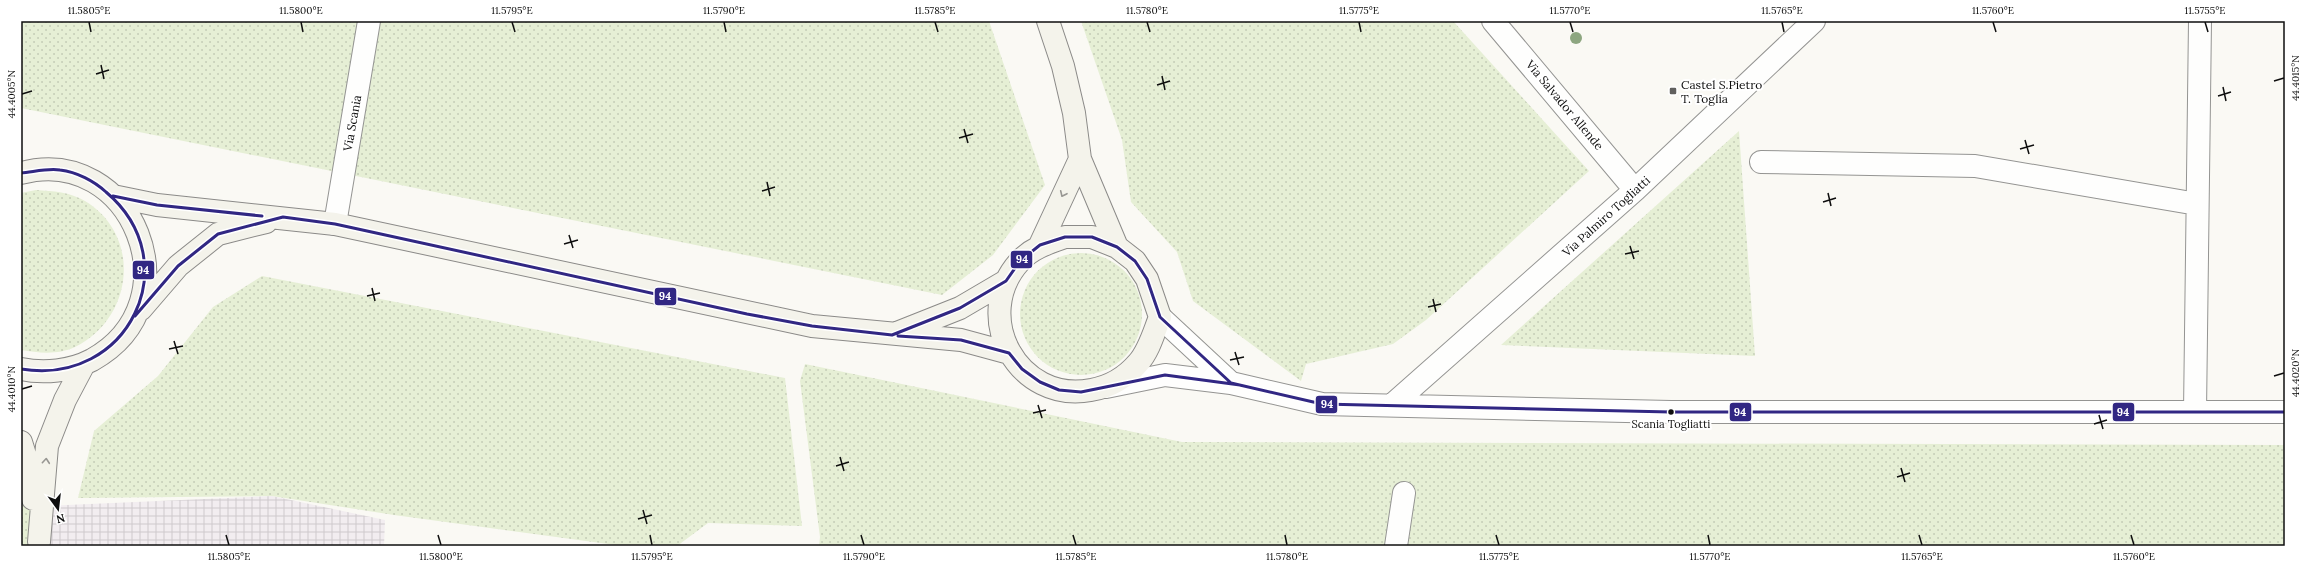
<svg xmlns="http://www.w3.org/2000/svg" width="2306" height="567" font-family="Lora,serif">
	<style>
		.industrial { fill: url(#industrial-grid) }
		.grass { fill: url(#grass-dots) }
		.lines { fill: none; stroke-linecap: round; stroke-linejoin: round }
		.minor-casing { stroke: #949492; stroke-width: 24 }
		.secondary-casing { stroke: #8b8a88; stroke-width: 24 }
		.minor { stroke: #fefefd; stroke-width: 22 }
		.secondary { stroke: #f4f3eb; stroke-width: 22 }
		.bus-1-casing { stroke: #fff; stroke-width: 6 }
		.bus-1 { stroke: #312783; stroke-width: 3 }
		.tree { fill: #8da680 }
		.oneway { stroke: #989793 }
		.ticks { fill: none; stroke: #0e0e0e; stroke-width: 1.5 }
		.poi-dot { fill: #61605e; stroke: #fff; stroke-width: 1.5 }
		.bus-dot { fill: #0e0e0e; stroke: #fff; stroke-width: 1.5 }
		.labels { text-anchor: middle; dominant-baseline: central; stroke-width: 4; stroke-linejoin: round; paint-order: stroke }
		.bus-label { font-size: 11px; fill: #0e0e0e; stroke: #fff }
		.poi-label { font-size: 12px; fill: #0e0e0e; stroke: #fff; text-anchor: start }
		.street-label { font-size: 12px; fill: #0e0e0e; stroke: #fff }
		.line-badge { stroke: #fff; stroke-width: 1.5 }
		.badge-label { font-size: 11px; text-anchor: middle; font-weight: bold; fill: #fff }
		.neatline { fill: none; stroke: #0e0e0e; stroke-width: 1.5 }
		.ticks-label { font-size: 10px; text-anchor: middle; fill: #0e0e0e }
	</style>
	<defs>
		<pattern id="industrial-grid" width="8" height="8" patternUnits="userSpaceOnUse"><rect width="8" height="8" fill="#f2edf0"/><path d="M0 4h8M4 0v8" fill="none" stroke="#cecacd"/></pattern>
		<pattern id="grass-dots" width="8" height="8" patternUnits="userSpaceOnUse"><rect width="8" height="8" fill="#e6efd5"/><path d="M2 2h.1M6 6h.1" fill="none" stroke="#c4ccb6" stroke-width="1.8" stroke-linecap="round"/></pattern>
	</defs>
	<rect width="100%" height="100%" fill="#faf9f4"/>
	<!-- industrial -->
	<path class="industrial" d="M272,496L385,520L384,546H45L44,506Z"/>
	<!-- grass -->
	<path class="grass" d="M21,21H989L1045,185L993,255L942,295L21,108Z
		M1081,21H1453L1589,171L1426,320L1393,344L1306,364L1301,381L1193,301L1177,252L1131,202L1122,140Z
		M1739,131L1755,356L1501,345Z
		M36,190C53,191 70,192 85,201C143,236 133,319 75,347C58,355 39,353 21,350V193Z
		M1020 314a61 61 0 1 1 122 0a61 61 0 1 1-122 0Z
		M262,276L785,378L802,526L708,523L677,546H623L394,515L272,496L78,498L94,431L158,376L213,307Z
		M805,364L1182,442L2285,445V546H819L820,537L800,381Z
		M21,435L45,546H21Z"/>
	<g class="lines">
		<defs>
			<path id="minor" d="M1493,21L1635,190
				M1761,162L1975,166L2197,204
				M335,224L369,21
				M1160,317L1231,383
				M1106,387L1165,375L1231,383L1322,404L1671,412H2285
				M1392,405L1635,190L1814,21
				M2195,412L2200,21
				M1396,546L1404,493"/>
			<path id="secondary" d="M1048,21L1063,66L1074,113L1080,159L1117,247
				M21,173C132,143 197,302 92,360C71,371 44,374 21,369
				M113,196L157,205L335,224L812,326L961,340L1009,353
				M1065,237H1092L1117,247L1135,261L1147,279L1160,317C1154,332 1149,351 1138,363C1126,377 1109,387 1091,390C1018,404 970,316 1020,261C1032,248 1048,243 1065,237Z
				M1040,245L1080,159
				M141,309L178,266L218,234L266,222
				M897,333L960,308L1006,281
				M21,442L30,471L33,499
				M39,542L47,446L65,400L84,364"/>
		</defs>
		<!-- minor casing -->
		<use href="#minor" class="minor-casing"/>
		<!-- secondary casing -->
		<use href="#secondary" class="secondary-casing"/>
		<!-- minor -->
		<use href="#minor" class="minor"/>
		<!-- secondary -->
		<use href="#secondary" class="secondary"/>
		<defs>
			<path id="bus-1" d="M21,173C33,172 48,168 60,170C77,172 94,181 106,192C189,262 128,387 21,369
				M113,196L157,205L262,216
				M135,316L178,266L218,234L283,217L335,224L747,314L812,326L892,335L960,308L1006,281L1020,261L1040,245L1065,237H1092L1117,247L1135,261L1147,279L1160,317L1231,383L1322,404L1671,412H2285
				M898,336L961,340L1009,353L1022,369L1040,382L1059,390L1081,392L1165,375L1240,385"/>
		</defs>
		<!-- bus-1 casing -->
		<use href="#bus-1" class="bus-1-casing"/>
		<!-- bus-1 -->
		<use href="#bus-1" class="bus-1"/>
	</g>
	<!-- trees -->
	<circle class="tree" cx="1576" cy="38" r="6"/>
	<!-- one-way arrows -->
	<defs><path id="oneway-chevron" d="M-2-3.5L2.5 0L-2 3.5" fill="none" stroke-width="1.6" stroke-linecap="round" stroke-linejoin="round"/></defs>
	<g class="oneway">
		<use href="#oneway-chevron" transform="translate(1063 194) rotate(115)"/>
		<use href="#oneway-chevron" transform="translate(46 461) rotate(-85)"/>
	</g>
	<!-- ticks -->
	<path class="ticks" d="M89,22L91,32M301,22L303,32M512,22L515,32M724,22L726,32M935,22L938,32M1147,22L1150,32M1359,22L1361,32M1570,22L1573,32M1782,22L1784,32M1993,22L1996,32M2205,22L2208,32M101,65L104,79M96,74L109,70M1162,76L1165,90M2274,81L2284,78M1157,85L1170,81M2223,87L2226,101M22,94L32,91M2218,96L2231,92M964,129L968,143M959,138L973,134M2025,140L2029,154M2020,149L2034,145M767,182L770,196M762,191L775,187M1828,193L1831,206M1823,202L1836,198M569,235L573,248M564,244L578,240M1630,246L1634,259M1625,254L1639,251M372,288L375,301M367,296L380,293M1433,299L1436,312M1428,307L1441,304M174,341L178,354M169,349L183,346M1235,352L1239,365M1230,360L1244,357M2274,376L2284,373M22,389L32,386M1038,405L1042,418M1033,413L1046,410M2099,415L2103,429M2094,424L2107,420M840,457L844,471M836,466L849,462M1901,468L1905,482M1897,477L1910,473M643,510L647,524M638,519L652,515M226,535L229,545M438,535L441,545M650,535L652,545M861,535L864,545M1073,535L1076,545M1285,535L1287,545M1496,535L1499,545M1708,535L1710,545M1919,535L1922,545M2131,535L2134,545"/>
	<!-- markers -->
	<rect class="poi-dot" x="1669" y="87" width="8" height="8" rx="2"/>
	<circle class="bus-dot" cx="1671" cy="412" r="3.5"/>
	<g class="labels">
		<!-- bus labels -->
		<g class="bus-label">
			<text x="1671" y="424">Scania Togliatti</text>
		</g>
		<!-- poi labels -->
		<g class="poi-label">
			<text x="1681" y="84">Castel S.Pietro<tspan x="1681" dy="14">T. Toglia</tspan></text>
		</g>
		<!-- street labels -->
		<g class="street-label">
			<text transform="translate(1565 105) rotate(50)">Via Salvador Allende</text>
			<text transform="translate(352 123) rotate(-80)">Via Scania</text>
			<text transform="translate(1606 216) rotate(-42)">Via Palmiro Togliatti</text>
		</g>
	</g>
	<g class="line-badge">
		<rect x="1010" y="250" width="23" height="19" rx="4" fill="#312783"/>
		<rect x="132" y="260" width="23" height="20" rx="4" fill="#312783"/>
		<rect x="654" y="287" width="23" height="19" rx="4" fill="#312783"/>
		<rect x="1315" y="395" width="23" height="19" rx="4" fill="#312783"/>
		<rect x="1729" y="402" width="23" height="20" rx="4" fill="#312783"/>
		<rect x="2112" y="402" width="23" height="20" rx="4" fill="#312783"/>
	</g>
	<g class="badge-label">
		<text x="1022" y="263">94</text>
		<text x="143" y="274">94</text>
		<text x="665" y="300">94</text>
		<text x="1327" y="408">94</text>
		<text x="1740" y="416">94</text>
		<text x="2123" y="416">94</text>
	</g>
	<!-- border -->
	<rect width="2306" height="567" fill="none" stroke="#ffffff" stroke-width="44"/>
	<!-- north arrow -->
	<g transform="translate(58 509) rotate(165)" stroke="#ffffff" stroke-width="3" paint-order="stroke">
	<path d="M0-3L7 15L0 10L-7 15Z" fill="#0e0e0e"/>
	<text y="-6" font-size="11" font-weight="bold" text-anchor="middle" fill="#0e0e0e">N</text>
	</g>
	<rect x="22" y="22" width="2262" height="523" class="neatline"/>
	<g class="ticks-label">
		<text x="89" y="14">11.5805°E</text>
		<text x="301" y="14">11.5800°E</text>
		<text x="512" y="14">11.5795°E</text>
		<text x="724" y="14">11.5790°E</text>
		<text x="935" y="14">11.5785°E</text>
		<text x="1147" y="14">11.5780°E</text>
		<text x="1359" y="14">11.5775°E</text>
		<text x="1570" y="14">11.5770°E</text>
		<text x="1782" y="14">11.5765°E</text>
		<text x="1993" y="14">11.5760°E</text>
		<text x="2205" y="14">11.5755°E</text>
		<text transform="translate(2295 78) rotate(-90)" y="4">44.4015°N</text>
		<text transform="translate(11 94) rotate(-90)" y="4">44.4005°N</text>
		<text transform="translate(2295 373) rotate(-90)" y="4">44.4020°N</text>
		<text transform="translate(11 389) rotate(-90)" y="4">44.4010°N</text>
		<text x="229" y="560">11.5805°E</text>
		<text x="441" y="560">11.5800°E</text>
		<text x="652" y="560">11.5795°E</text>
		<text x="864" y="560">11.5790°E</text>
		<text x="1076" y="560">11.5785°E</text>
		<text x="1287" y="560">11.5780°E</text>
		<text x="1499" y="560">11.5775°E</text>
		<text x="1710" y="560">11.5770°E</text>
		<text x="1922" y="560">11.5765°E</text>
		<text x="2134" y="560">11.5760°E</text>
	</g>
</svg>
